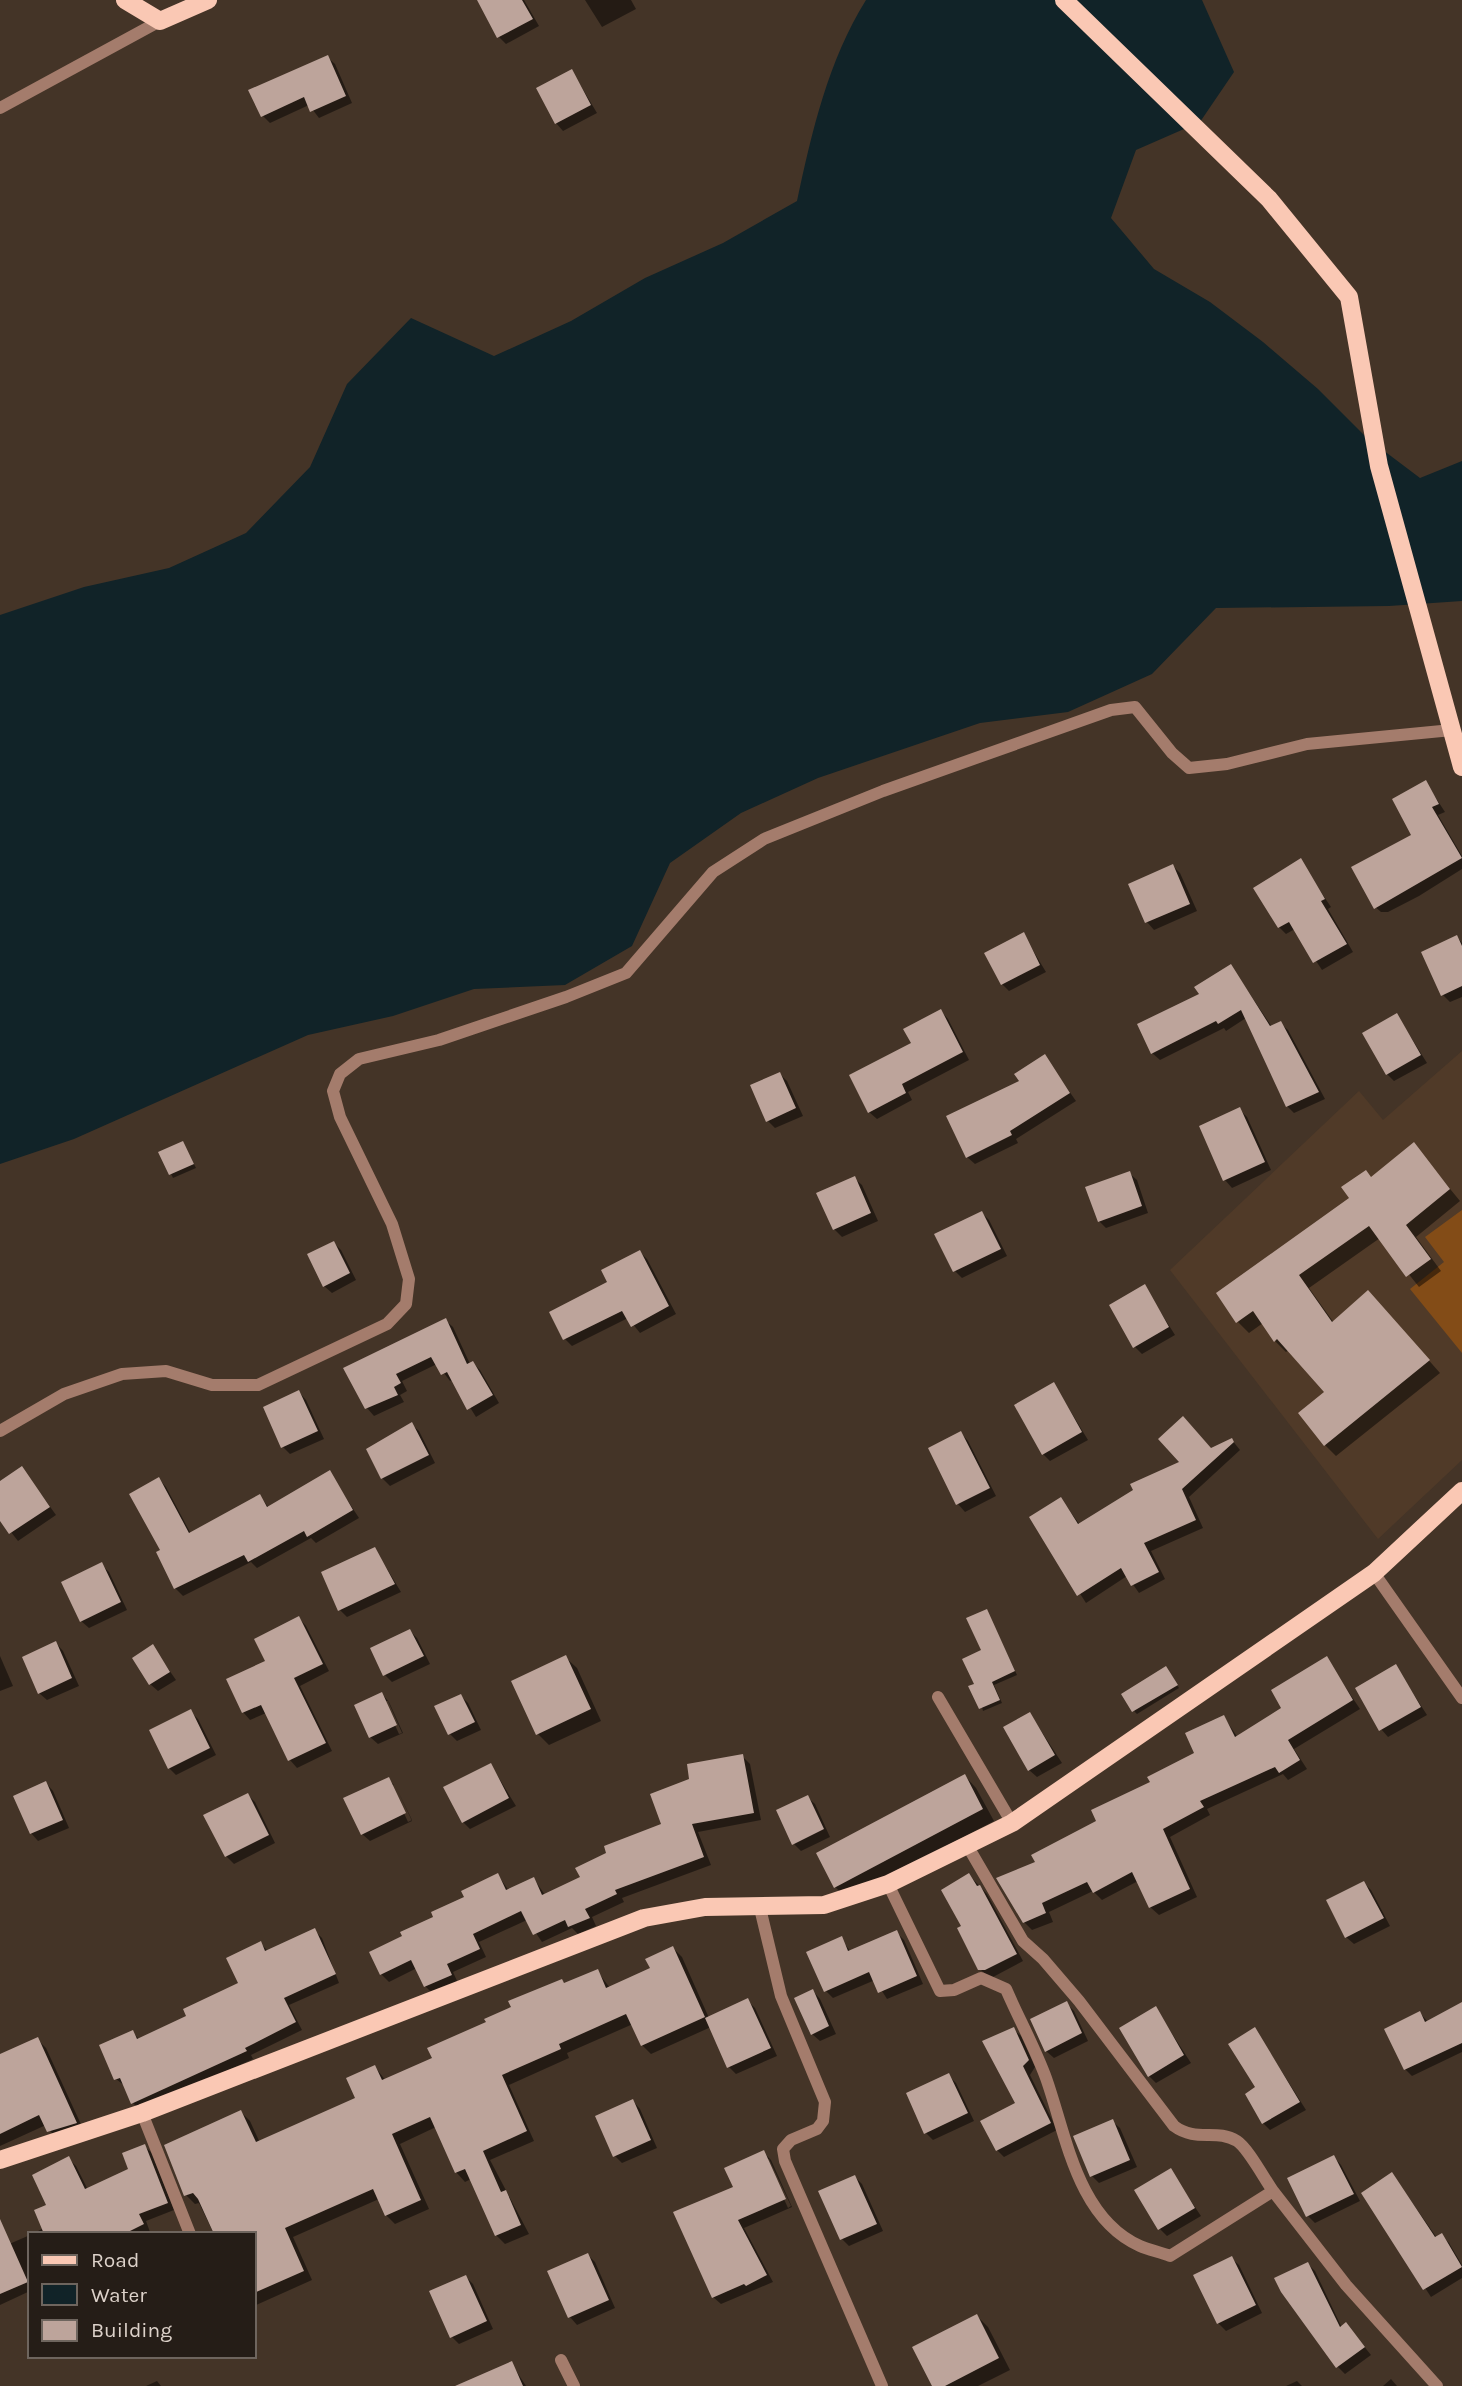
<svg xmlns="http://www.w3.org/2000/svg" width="1462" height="2386" font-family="Karla,sans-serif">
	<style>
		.built { fill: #503a28 }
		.green { fill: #834c17 }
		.water { fill: #112328 }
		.shadow { fill: #0007; fill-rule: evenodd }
		.building { fill: #bda49b }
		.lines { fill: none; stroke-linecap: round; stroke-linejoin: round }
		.minor { stroke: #a47c6c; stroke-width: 12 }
		.major { stroke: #fac8b4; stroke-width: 18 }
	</style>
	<rect width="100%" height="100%" fill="#443427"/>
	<!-- built -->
	<path class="built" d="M1462,1051V1460L1378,1539L1170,1270L1359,1091L1383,1120Z"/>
	<!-- green -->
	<path class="green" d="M1462,1210V1353L1410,1289L1444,1262L1425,1237Z"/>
	<!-- water -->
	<path class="water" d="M866,0H1202L1234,72L1200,122L1136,150L1111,218L1154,269L1210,302L1263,342L1318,389L1367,438L1420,478L1462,461V601L1389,606L1216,608L1152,674L1068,712L980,723L818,778L741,813L670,863L632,946L565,985L474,989L393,1016L308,1035L74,1139L0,1164V615L84,587L169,568L246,533L310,467L347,384L411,318L494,356L571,321L645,278L723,243L797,201C812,131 828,61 866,0Z"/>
	<!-- shadow -->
	<path class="shadow" d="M493,0H524L539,26L506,44L499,37Z
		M585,0H631L636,9L602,27Z
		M327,57L335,64L352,103L319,118L309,105L270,123L263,116Z
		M572,71L597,113L563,131L556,123Z
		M1426,783L1445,812L1438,815L1462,856V869L1419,896L1388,912H1381L1373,905L1413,836Z
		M1300,861L1331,907L1328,909L1353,952L1322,970L1295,929L1286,934L1279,927Z
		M1173,866L1180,873L1197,911L1154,930L1147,922L1130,884Z
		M1023,934L1046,972L1009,991L1002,984Z
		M1457,937L1462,943V997L1450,1002L1443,995Z
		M1231,966L1272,1027L1280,1023L1288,1030L1325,1099L1294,1113L1287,1106L1246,1018L1226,1031L1224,1028L1160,1060L1152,1053L1201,995Z
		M941,1011L948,1019L969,1060L908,1092L912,1100L877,1119L869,1112L913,1044Z
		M1397,1015L1427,1063L1394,1081L1387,1074Z
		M1045,1057L1076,1101L1016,1139L1018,1143L975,1164L967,1157L1021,1082Z
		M780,1074L787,1081L803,1116L775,1128L768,1121Z
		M1239,1109L1247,1117L1271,1170L1232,1188L1225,1180L1201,1127Z
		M183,1143L196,1168L173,1178L161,1153Z
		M1414,1145L1460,1201L1416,1237L1441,1271L1419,1287L1380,1238L1309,1288L1334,1323L1379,1304L1440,1373L1336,1456L1325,1445L1326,1392L1289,1350L1286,1352L1275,1341L1263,1323L1249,1333L1238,1322L1372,1178Z
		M1129,1173L1137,1180L1148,1213L1106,1228L1099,1221Z
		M854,1178L862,1185L878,1221L842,1237L834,1229Z
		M982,1213L989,1220L1007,1256L962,1278L955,1271Z
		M334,1243L341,1250L356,1280L332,1293L324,1286Z
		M640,1252L647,1259L676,1314L640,1333L628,1318L572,1346L565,1339L609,1282Z
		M1144,1286L1175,1335L1142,1354L1135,1347Z
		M445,1320L453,1327L470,1364L473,1363L480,1370L499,1403L476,1417L453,1380L450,1381L437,1364L402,1381L407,1391L400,1395L404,1402L374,1416L367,1408L346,1368Z
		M1054,1384L1088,1440L1050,1461L1043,1454Z
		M299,1392L306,1400L324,1439L290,1454L283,1447Z
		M411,1424L419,1431L435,1463L390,1486L382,1478L368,1450Z
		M961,1433L968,1441L996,1496L965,1512L958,1504Z
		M1232,1440L1240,1450L1189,1497L1203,1528L1151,1551L1165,1579L1139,1593L1127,1576L1086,1603L1031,1517L1061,1499L1080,1525L1135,1491Z
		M22,1468L56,1515L18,1541L0,1518V1483Z
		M329,1472L359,1518L316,1543L311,1538L257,1568L251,1562L183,1596L175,1588L162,1551L159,1479L166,1487L191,1534L260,1496L269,1508Z
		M375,1549L401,1592L347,1617L340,1610Z
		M102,1565L109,1572L127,1610L89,1628L81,1621Z
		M987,1611L1017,1675L994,1685L1002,1703L983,1711L976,1685Z
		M299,1618L306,1626L329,1671L300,1686L332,1751L297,1768L290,1760L266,1713L250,1720L243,1712L268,1662Z
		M410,1631L417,1638L430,1664L392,1682L385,1675Z
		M56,1643L63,1651L79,1686L47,1700L39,1693Z
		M153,1647L176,1680L158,1691L150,1684Z
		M0,1656L13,1686L0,1691Z
		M565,1657L577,1668L601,1721L549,1745L538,1734Z
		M1326,1658L1360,1709L1294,1749L1307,1769L1288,1780L1283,1774L1207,1809L1210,1815L1170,1837L1197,1897L1159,1915L1150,1907L1138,1881L1102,1900L1093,1891L1049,1912L1053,1922L1032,1930L1024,1922L1037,1863L1197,1753L1224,1717L1238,1738L1284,1709Z
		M1396,1667L1427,1715L1388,1737L1381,1729Z
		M1169,1672L1179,1688L1137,1714L1134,1711Z
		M382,1694L389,1702L403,1733L378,1744L370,1737ZM384,1701H388L402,1733L399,1734Z
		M461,1696L468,1703L481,1730L457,1741L450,1734Z
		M191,1712L198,1719L216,1755L176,1775L169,1768Z
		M1030,1714L1062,1763L1037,1777L1029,1770Z
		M742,1756L750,1764L761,1820L698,1832L711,1865L622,1898L624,1902L592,1917L596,1926L578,1934L572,1928L542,1942L527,1920L479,1942L486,1957L453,1972L458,1983L433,1994L425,1986L417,1968L389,1982L381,1974L435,1918L498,1875L509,1891L534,1879L545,1895L582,1878L663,1825L691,1780Z
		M491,1765L516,1806L470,1829L463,1822Z
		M965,1776L976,1788L994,1821L847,1898L835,1887Z
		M388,1779L394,1785H391L408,1822L412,1820L395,1785L412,1821L370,1841L362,1834Z
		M46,1783L53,1791L69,1828L38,1841L31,1833Z
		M248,1795L255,1802L275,1843L234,1864L226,1856L206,1816Z
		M807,1797L815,1804L830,1837L801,1851L794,1844Z
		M969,1875L987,1894L1023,1961L993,1977H988L980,1969L964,1927Z
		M1364,1883L1371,1890L1390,1926L1354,1944L1346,1937Z
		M315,1931L322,1938L339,1983L289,2005L302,2030L251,2055L253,2059L140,2110L133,2103L125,2086L116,2079L132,2032L139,2039L188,2016L241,1984L261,1944L268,1951Z
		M896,1932L904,1940L923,1984L887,1999L875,1980L833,1998L826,1991L841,1939L851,1952Z
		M673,1948L682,1957L709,2018L748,2001L755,2008L777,2056L736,2074L729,2067L711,2027L651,2054L642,2045L633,2024L567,2053L569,2058L509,2085L534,2141L490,2160L529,2234L505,2244L496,2235L471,2179L465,2182L456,2172L436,2127L400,2144L429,2209L395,2224L386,2215L379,2199L293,2237L312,2280L254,2306V2234H214L199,2203L195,2204L186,2195L166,2145L241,2112L250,2121L260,2143L357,2099L375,2067L386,2081L434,2059L488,2023L562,1981L566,1985L597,1971L610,1988L652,1969Z
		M813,1991L820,1999L836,2034L820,2041L812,2034Z
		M1066,2003L1074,2011L1088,2041L1054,2058L1046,2051Z
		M1462,2004V2052L1412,2076L1405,2069L1420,2013L1428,2022Z
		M1156,2009L1191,2063L1156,2083L1149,2076Z
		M1013,2029L1021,2036L1035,2067L1030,2075L1057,2130L1004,2157L997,2150L1017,2104Z
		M1255,2029L1306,2110L1270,2130L1263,2123Z
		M38,2040L46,2048L84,2131L57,2140L46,2125L0,2146V2098Z
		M949,2076L956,2083L974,2121L933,2140L926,2133Z
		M633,2101L640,2109L657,2148L622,2163L615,2156Z
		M1112,2121L1120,2128L1137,2167L1099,2183L1092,2176Z
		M144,2146L152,2153L174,2210L146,2221L150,2232L32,2234L44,2228L49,2206L69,2159L76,2166L88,2190L130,2170Z
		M763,2152L771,2160L792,2207L744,2228L773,2282L721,2304L713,2297L735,2188ZM766,2159H769L791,2206L788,2208Z
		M1334,2157L1341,2165L1360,2201L1315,2223L1308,2216Z
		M1170,2170L1201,2216L1167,2236L1160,2229Z
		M1392,2174L1437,2238L1441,2235L1449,2243L1462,2265V2278L1431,2297L1363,2194Z
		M855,2177L862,2184L883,2231L849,2246L842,2239Z
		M30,2235V2291L0,2305V2248Z
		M588,2255L595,2262L615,2308L577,2325L570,2317Z
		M1231,2258L1239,2265L1262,2313L1226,2331L1218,2323Z
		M1308,2264L1315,2271L1342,2328L1346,2324L1371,2355L1345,2374L1338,2367Z
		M466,2277L473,2284L493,2329L459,2344L452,2337Z
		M977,2316L988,2327L1010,2370L978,2386H934Z
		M511,2363L526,2386H480Z
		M1391,2379L1397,2386H1383Z
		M157,2381L161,2386H146Z
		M1297,2381L1302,2386H1286Z"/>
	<!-- building -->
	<path class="building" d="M477,0H522L533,19L497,38Z
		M328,55L346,96L310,112L304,97L261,117L248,90Z
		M572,69L591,105L555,124L536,88Z
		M1426,780L1439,804L1432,807L1462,858L1374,909L1351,867L1411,835L1392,799Z
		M1301,858L1325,899L1321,901L1347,944L1313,963L1289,922L1278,928L1253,888Z
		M1173,864L1190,904L1145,923L1128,884Z
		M1024,932L1040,965L1001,985L984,953Z
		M1457,935L1462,946V986L1441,996L1421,952Z
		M1231,964L1270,1026L1281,1021L1319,1092L1286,1107L1241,1010L1218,1024L1216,1021L1151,1054L1137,1024L1199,994L1194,987Z
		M941,1009L963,1052L902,1084L906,1093L868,1113L849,1075L911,1043L903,1029Z
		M1397,1013L1421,1055L1386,1075L1362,1033Z
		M1045,1054L1070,1093L1010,1131L1012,1135L966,1158L946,1116L1019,1081L1014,1074Z
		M780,1072L796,1108L766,1122L750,1085Z
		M1240,1107L1265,1162L1223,1181L1199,1126Z
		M183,1141L194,1164L169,1175L158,1152Z
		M1414,1142L1450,1189L1406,1225L1431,1259L1406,1277L1369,1226L1299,1275L1332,1322L1368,1290L1430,1360L1324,1446L1298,1413L1324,1392L1277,1339L1274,1342L1253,1311L1236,1323L1216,1293L1349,1198L1341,1187L1366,1170L1371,1177Z
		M1130,1171L1142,1206L1098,1222L1085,1187Z
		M855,1176L871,1213L833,1230L816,1193Z
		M982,1211L1001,1249L953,1272L934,1234Z
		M334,1241L350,1273L323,1287L307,1254Z
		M640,1250L669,1306L631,1327L622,1311L563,1340L549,1312L607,1282L601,1270Z
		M1145,1284L1169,1327L1133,1348L1109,1305Z
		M446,1318L467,1364L473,1361L493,1395L467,1410L447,1372L441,1375L431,1357L396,1374L401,1383L394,1387L398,1395L365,1409L343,1368Z
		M1054,1382L1082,1432L1042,1455L1014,1405Z
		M299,1390L318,1431L281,1448L263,1407Z
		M1183,1416L1211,1448L1232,1438L1234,1442L1182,1489L1196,1520L1144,1543L1159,1572L1131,1586L1121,1568L1077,1596L1029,1517L1061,1497L1078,1524L1133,1490L1130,1484L1179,1462L1158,1439Z
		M412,1422L429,1455L381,1479L366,1449Z
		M961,1431L990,1488L956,1505L928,1448Z
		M22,1466L50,1507L9,1534L0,1521V1481Z
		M330,1470L353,1510L307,1537L304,1531L248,1562L244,1555L174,1589L156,1552L160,1550L129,1494L159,1477L189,1533L260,1494L267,1507Z
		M375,1547L395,1584L338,1611L321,1572Z
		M102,1562L121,1602L80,1622L61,1582Z
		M987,1609L1015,1671L992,1682L1000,1700L979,1709L968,1686L974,1684L962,1659L981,1650L966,1618Z
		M299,1616L323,1664L294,1678L326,1743L288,1761L261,1705L242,1713L226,1679L265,1661L254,1639Z
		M410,1629L424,1656L383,1676L370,1648Z
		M56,1641L72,1678L38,1694L22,1657Z
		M153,1644L170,1672L149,1685L132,1658Z
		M566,1655L591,1709L536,1735L511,1681Z
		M1327,1656L1353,1700L1288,1740L1300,1760L1279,1773L1275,1767L1200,1801L1204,1807L1163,1829L1190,1889L1149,1908L1132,1872L1093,1893L1087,1882L1042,1903L1046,1913L1023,1923L996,1878L1035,1862L1031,1855L1096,1821L1091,1810L1150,1782L1147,1777L1194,1753L1185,1733L1224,1715L1235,1737L1281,1708L1271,1690Z
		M1396,1664L1421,1707L1379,1731L1355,1688Z
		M1166,1666L1178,1685L1132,1712L1121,1694Z
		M382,1692L397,1725L369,1738L354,1705Z
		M461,1694L475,1722L448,1735L434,1706Z
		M191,1709L210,1748L168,1769L149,1730Z
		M1030,1712L1055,1755L1028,1771L1003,1727Z
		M743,1754L754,1813L692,1824L704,1857L615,1890L617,1894L585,1909L590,1918L568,1927L565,1920L533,1935L521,1911L473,1934L480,1949L447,1964L452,1975L424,1987L411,1960L380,1975L369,1952L402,1936L400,1932L433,1917L431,1912L464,1897L461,1891L498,1873L506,1890L534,1877L542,1895L580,1877L575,1868L606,1853L604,1846L661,1824L650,1794L689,1779L687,1764Z
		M491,1763L509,1798L462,1823L443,1787Z
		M965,1774L983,1809L834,1888L816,1853Z
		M389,1777L406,1813L361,1835L343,1798Z
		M46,1781L63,1820L30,1834L13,1796Z
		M248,1793L269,1835L225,1857L203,1815Z
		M808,1795L824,1829L792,1845L776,1810Z
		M969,1873L977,1886L980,1885L1017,1954L985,1970H978L957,1928L961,1926L941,1890Z
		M1364,1881L1384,1918L1345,1938L1326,1900Z
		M315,1928L336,1974L284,1998L296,2022L245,2048L247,2051L131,2104L120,2078L114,2080L99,2045L133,2030L137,2039L186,2016L183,2009L238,1983L226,1958L261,1941L265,1951Z
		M897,1930L917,1976L878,1993L869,1972L824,1992L806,1952L842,1936L848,1951Z
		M673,1946L705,2017L641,2046L626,2014L559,2044L561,2049L502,2075L527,2131L483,2151L501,2192L506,2190L521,2225L495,2236L465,2169L455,2173L430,2117L392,2134L421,2200L385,2216L373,2189L285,2228L304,2271L254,2293V2234H214L198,2199L193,2193L184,2196L164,2145L241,2110L256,2142L355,2098L346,2078L375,2065L382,2080L432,2058L427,2048L486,2022L484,2019L511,2007L508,2001L562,1979L564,1983L598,1969L606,1988L650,1968L645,1959Z
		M813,1989L829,2026L811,2035L794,1998Z
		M748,1998L771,2048L727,2068L705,2018Z
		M1067,2001L1082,2033L1045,2052L1030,2019Z
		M1462,2002V2043L1404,2070L1384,2029L1420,2011L1425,2022Z
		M1156,2006L1184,2055L1148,2077L1119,2028Z
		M1014,2027L1029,2060L1023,2066L1051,2123L996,2151L980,2121L1015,2103L982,2041Z
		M1255,2027L1300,2102L1262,2124L1245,2094L1255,2087L1228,2044Z
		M38,2037L77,2123L47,2132L39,2115L0,2134V2054Z
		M949,2073L968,2113L924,2134L906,2093Z
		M633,2099L651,2140L613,2157L595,2116Z
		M1113,2119L1130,2160L1090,2177L1073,2136Z
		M145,2144L168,2203L139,2214L144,2224L124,2234H44L34,2210L46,2205L32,2175L69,2156L85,2189L128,2169L122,2153Z
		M764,2150L786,2199L738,2220L767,2275L746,2286L744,2284L712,2298L673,2212L733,2187L724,2168Z
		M1334,2155L1354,2194L1306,2217L1287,2178Z
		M1171,2168L1195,2208L1158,2230L1134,2190Z
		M1392,2172L1435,2237L1442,2233L1462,2267L1423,2290L1361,2193Z
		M855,2175L877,2224L840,2240L818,2191Z
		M0,2219L28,2282L0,2294Z
		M588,2253L609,2300L568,2318L547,2271Z
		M1232,2256L1256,2305L1217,2324L1193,2275Z
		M1308,2262L1340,2327L1346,2322L1365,2347L1336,2368L1281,2292L1274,2278Z
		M466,2275L487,2321L450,2338L429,2291Z
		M977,2314L999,2358L945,2386H932L912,2347Z
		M512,2361L523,2386H455Z"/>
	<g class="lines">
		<!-- minor -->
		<path class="minor" d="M0,108L160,21
			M0,1431L64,1394L122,1374L166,1371L212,1385H258L387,1324L406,1304L409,1279L392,1224L340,1117L333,1091L340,1074L359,1059L439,1040L566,997L626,973L713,872L764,839L883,791L1111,710L1135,707L1172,753L1189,768L1227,764L1307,744L1452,730
			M1374,1573L1462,1698
			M938,1697L1012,1823
			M967,1845L1023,1941L1043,1959L1079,2001L1174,2126C1197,2143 1216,2128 1237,2141C1248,2148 1265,2180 1273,2191
			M888,1884L940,1991L954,1990L981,1978L1006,1989C1019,2019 1035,2048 1046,2078C1066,2134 1077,2218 1140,2246C1149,2250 1160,2252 1170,2256L1273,2191L1346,2285L1437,2386
			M759,1904L781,1996L825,2102L823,2121L817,2129L791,2140L783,2149L785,2161L882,2386
			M142,2113L190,2234
			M561,2360L574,2386"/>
		<!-- major -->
		<path class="major" d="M125,0L160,21L208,0
			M1064,0L1269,199L1349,297L1379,466L1462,767
			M0,2160L142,2113L644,1918L705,1907L824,1905L888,1884L1012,1823L1374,1573L1462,1491"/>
	</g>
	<!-- legend -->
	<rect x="28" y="2232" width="228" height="126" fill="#251d17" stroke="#6e655e" stroke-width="2"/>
	<rect x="42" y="2255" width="35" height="10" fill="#fac8b4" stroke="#6e655e" stroke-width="2"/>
	<text x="91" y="2267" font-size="21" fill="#dcd1c9">Road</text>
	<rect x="42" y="2284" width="35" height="21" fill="#112328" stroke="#6e655e" stroke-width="2"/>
	<text x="91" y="2302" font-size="21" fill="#dcd1c9">Water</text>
	<rect x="42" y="2320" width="35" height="21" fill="#bda49b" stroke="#6e655e" stroke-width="2"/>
	<text x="91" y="2337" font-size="21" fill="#dcd1c9">Building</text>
</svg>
